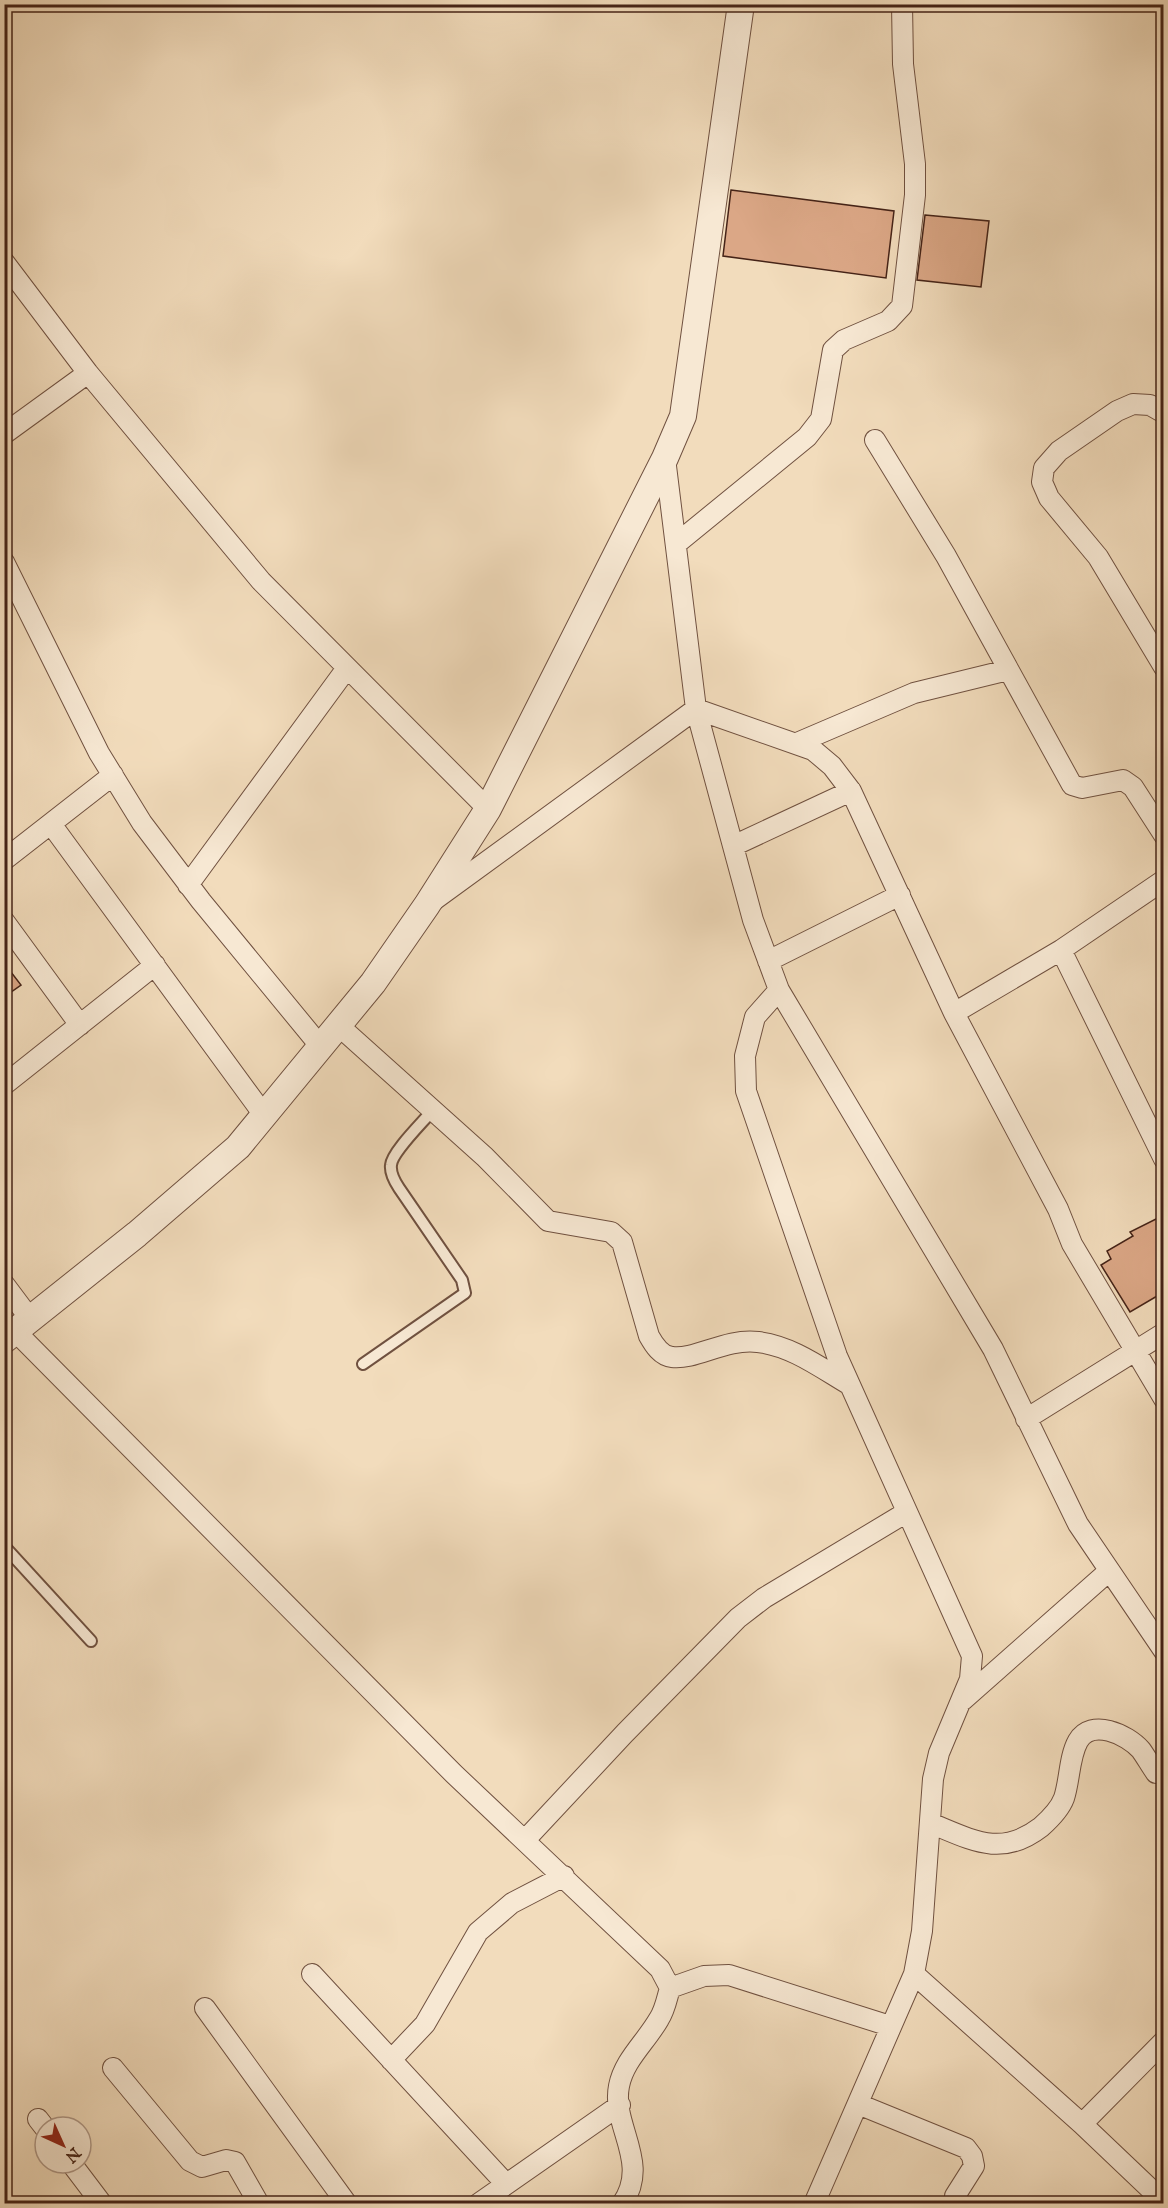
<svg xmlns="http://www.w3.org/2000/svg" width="1168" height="2208" font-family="'IM FELL English',serif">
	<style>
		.building { fill: #dba786; stroke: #452317; stroke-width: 1.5 }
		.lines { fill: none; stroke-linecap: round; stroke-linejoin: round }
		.service-casing { stroke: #705140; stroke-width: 14 }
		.minor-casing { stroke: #705140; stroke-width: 22 }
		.tertiary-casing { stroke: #705140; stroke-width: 28 }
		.service { stroke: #f7e8d3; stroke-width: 10 }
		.minor { stroke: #f7e8d3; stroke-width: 20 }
		.tertiary { stroke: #f7e8d3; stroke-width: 26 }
	</style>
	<rect width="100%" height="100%" fill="#f2dcbc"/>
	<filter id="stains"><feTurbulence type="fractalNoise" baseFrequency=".00333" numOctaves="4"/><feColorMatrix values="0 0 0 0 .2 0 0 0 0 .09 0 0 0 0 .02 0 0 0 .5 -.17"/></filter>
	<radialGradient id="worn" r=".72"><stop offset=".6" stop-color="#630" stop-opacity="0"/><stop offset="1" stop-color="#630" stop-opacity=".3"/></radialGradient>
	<!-- building -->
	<path class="building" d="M731,190L894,211L886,278L723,256Z
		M925,215L989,221L981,287L917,280Z
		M4,963L21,985L4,997Z
		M1164,1215V1292L1130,1312L1101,1265L1111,1259L1107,1251L1133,1236L1130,1232Z"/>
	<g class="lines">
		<defs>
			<path id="service" d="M363,1364L465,1293L462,1280L399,1188C395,1182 390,1173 391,1165C392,1152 423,1122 432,1111
				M4,1546L91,1641"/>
			<path id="minor" d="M4,262L88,373L261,581L488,809
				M1164,413L1150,405L1133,404L1117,411L1059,451L1044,468L1042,482L1049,498L1098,557L1164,667
				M4,434L88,373
				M875,440L946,556L1072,785L1082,788L1123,780L1133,787L1164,835
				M665,458L696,709L753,920L779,990L993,1349L1078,1524L1164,1651
				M676,544L807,437L821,419L833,350L844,340L888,321L902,306L915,195V164L903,64L902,4
				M4,562L99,753L142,823L201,901L321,1047
				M797,743L914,693L1008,670
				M51,824L264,1115
				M733,846L851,791
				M4,860L113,775
				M188,885L347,668
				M434,900L696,709L813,750L832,766L851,791L954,1013L1058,1209L1072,1244L1164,1399
				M4,921L80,1025
				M1061,950L1164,1159
				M768,961L900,895
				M779,990L755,1017L745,1056L746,1091L837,1356L972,1656L970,1679L939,1753L933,1779L922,1931L914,1974L814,2204
				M954,1013L1061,950L1164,880
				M339,1026L485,1157L548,1221L611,1232L622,1242L649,1336C654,1345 661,1356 672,1357C696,1360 725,1338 758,1342C792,1346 821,1368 850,1385
				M4,1085L155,965
				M4,1284L31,1320
				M16,1332L454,1774L660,1969L670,1988C667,1998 665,2010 659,2019C646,2042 624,2060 619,2086C611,2126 651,2162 622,2204
				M1026,1419L1164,1333
				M963,1700L1109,1571
				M930,1823C972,1840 1001,1858 1041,1827C1050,1819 1060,1809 1064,1798C1070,1780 1069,1757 1078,1741C1091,1718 1127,1734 1141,1750C1146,1757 1151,1766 1156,1773
				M525,1840L625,1733L738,1618L764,1598L907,1512
				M312,1974L506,2184
				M914,1974L1082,2124L1164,2202
				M670,1988L704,1976L729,1975L890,2026
				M205,2008L347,2204
				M391,2060L425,2024L478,1932L512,1903L564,1876
				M113,2068L190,2161L202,2167L226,2160L235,2162L259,2204
				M858,2104L966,2148L972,2156L974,2166L955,2196L956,2204
				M38,2119L45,2128
				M1082,2124L1164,2041
				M71,2163L102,2204
				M478,2204L620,2105"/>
			<path id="tertiary" d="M4,1340L137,1234L238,1147L373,983L427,905L488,809L665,458L683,416L741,4"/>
		</defs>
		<!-- service casing -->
		<use href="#service" class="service-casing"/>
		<!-- minor casing -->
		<use href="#minor" class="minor-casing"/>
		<!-- tertiary casing -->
		<use href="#tertiary" class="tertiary-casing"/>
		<!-- service -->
		<use href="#service" class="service"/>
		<!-- minor -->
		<use href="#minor" class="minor"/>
		<!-- tertiary -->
		<use href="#tertiary" class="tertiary"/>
	</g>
	<!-- margin -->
	<rect width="1168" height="2208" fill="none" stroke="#f2dcbc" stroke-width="24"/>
	<rect x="6" y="6" width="1156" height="2196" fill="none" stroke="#452317" stroke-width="3"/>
	<rect x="12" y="12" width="1144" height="2184" fill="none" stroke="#452317" stroke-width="1.5"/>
	<!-- north arrow -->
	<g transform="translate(63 2145) rotate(135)"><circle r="28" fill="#f7e8d3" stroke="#b09988" stroke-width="1.5"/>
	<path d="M0-4.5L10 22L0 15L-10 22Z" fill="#8f2418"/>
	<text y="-9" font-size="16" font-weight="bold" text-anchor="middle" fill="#452317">N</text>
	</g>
	<rect width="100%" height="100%" filter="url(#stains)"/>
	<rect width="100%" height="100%" fill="url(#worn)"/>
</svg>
